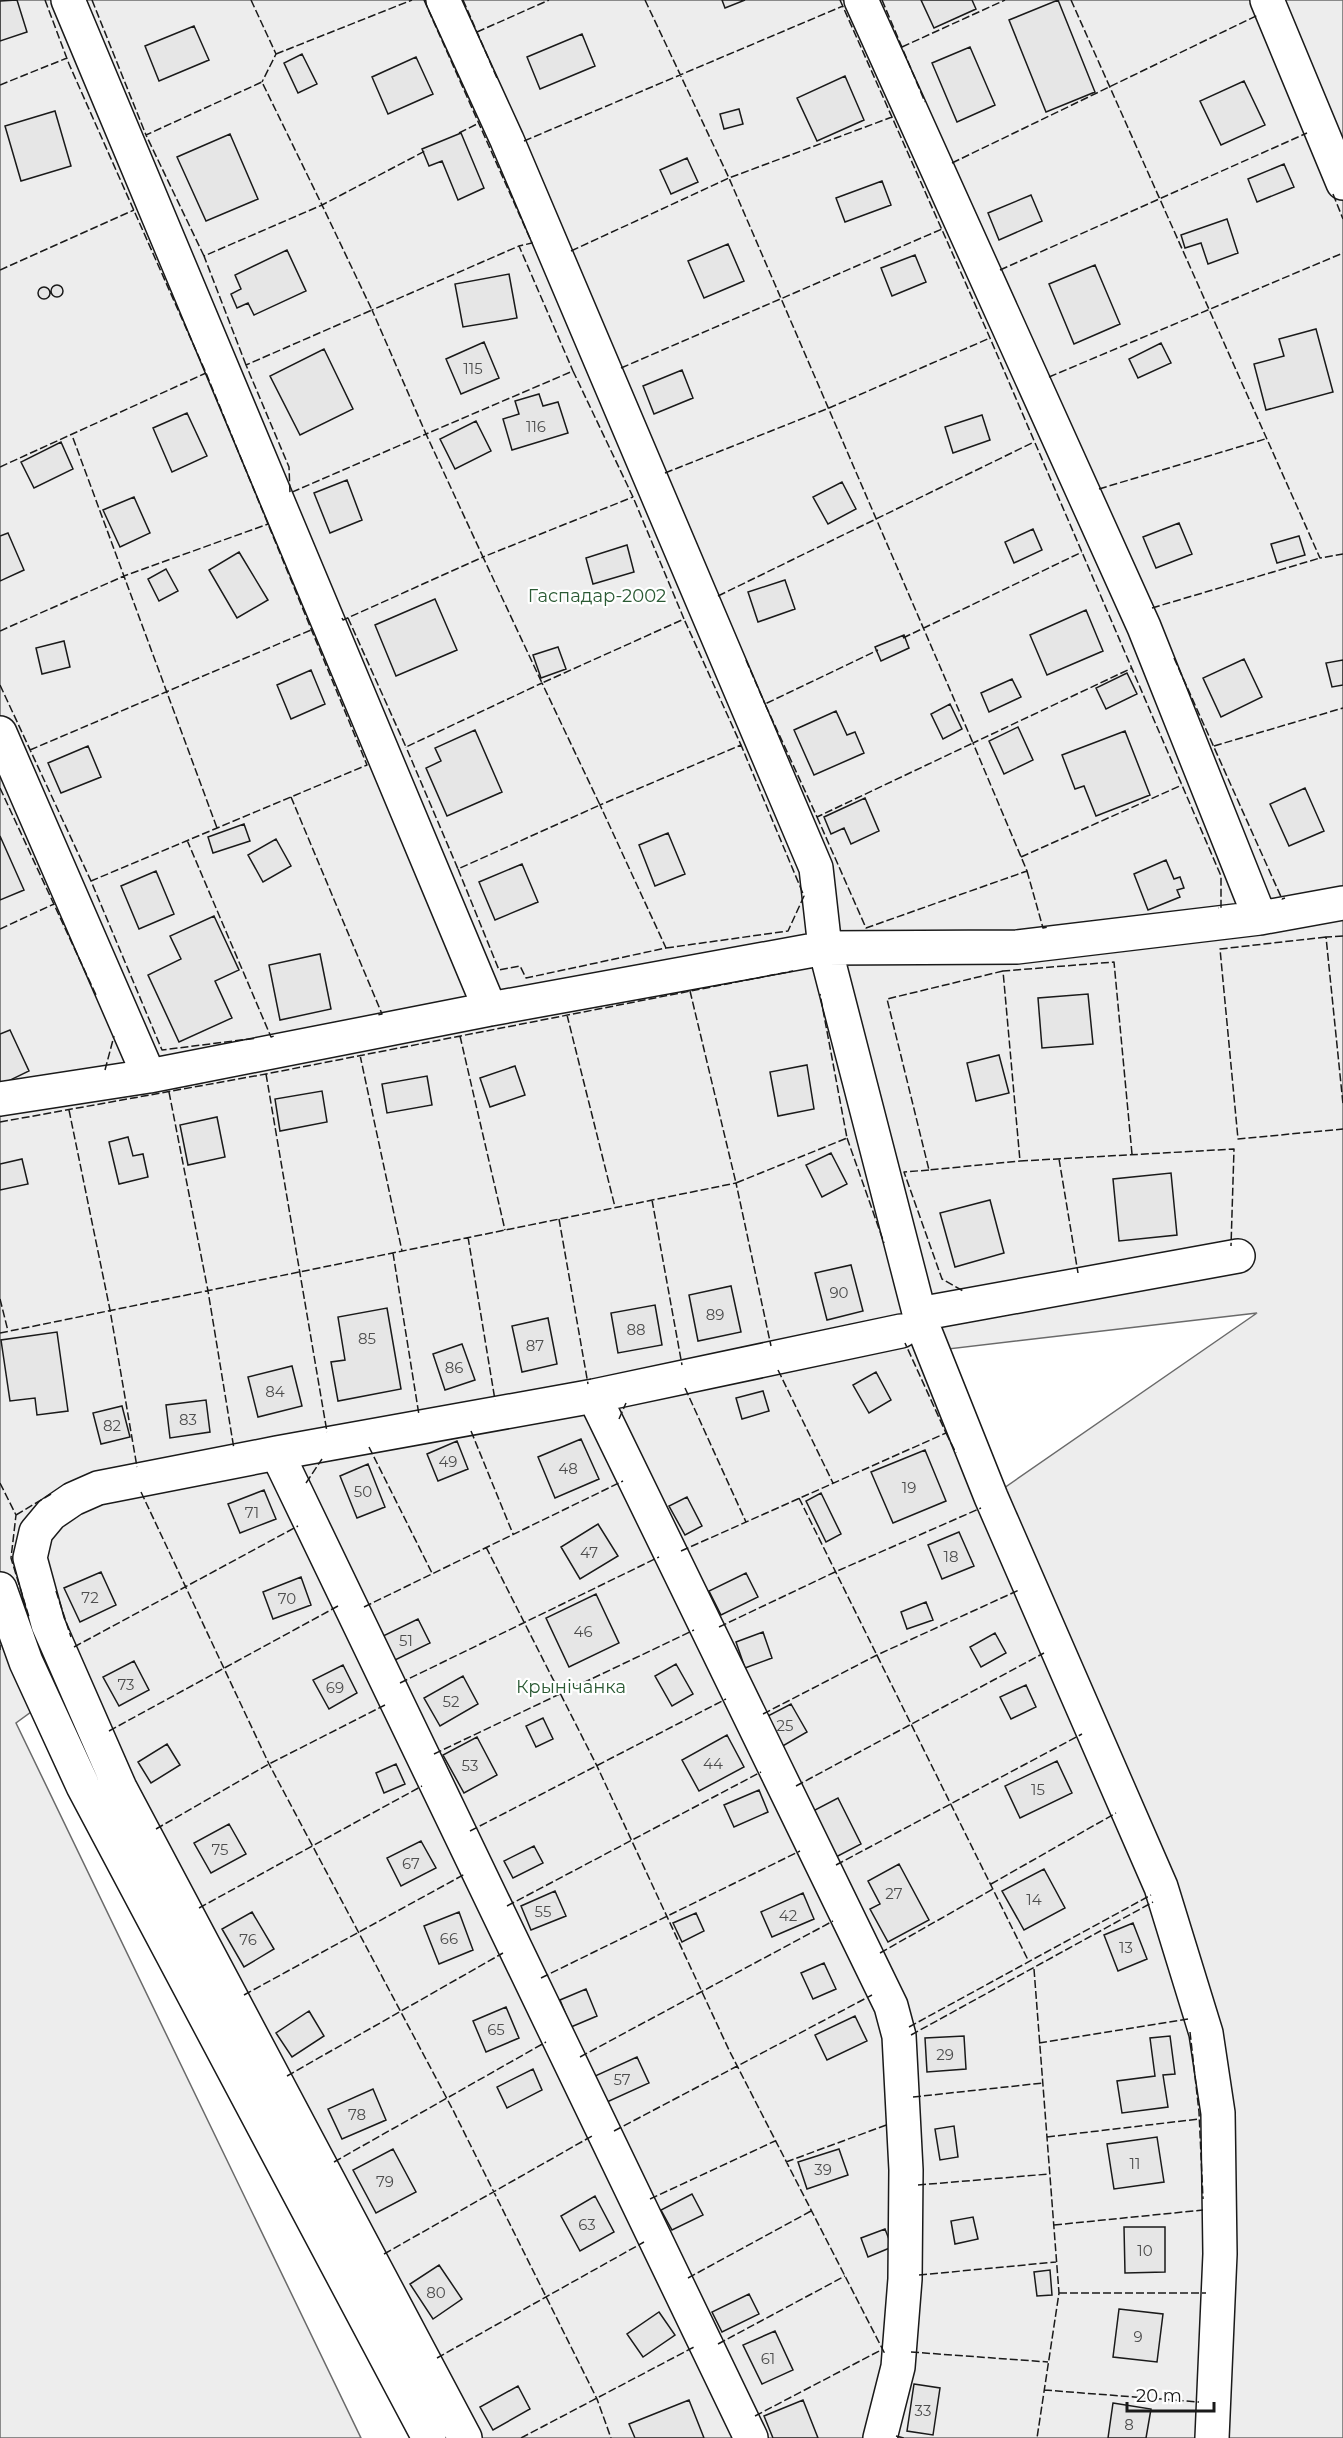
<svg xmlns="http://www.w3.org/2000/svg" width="1343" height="2438" font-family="Montserrat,sans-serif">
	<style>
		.built { fill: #ededed; stroke: #6a6a6a; stroke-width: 1.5; fill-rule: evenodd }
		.building { fill: #e6e6e6; stroke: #1a1a1a; stroke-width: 1.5 }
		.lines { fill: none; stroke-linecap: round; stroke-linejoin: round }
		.minor-casing { stroke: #1a1a1a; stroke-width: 36 }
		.minor { stroke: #fff; stroke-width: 33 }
		.fence { stroke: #1a1a1a; stroke-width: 1.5; stroke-dasharray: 8 3; stroke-linecap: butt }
		.labels { text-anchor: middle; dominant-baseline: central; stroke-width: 4.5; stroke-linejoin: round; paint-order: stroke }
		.number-label { font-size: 15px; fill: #4d4d4d }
		.park-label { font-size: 18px; fill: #2b5a34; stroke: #fff }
	</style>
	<rect width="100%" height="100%" fill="#fff"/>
	<!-- built -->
	<path class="built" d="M0,0H1343V2438H451L53,1696L16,1723L361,2438H0ZM1257,1313L991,1497L922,1352Z"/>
	<!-- building -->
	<path class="building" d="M17,0L27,32L0,41V1Z
		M722,0H745L725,8Z
		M921,0H972L976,9L934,28Z
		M1058,0L1095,92L1046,112L1009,20Z
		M194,26L209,60L159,81L145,46Z
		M582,34L595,66L540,89L527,57Z
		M970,47L995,105L957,122L932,63Z
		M302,54L317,84L298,93L284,63Z
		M416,57L433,94L388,114L372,77Z
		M845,76L864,120L817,141L797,98Z
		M1244,81L1265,125L1221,145L1200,101Z
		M739,109L743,124L724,129L720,114Z
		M55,111L71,166L21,181L5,126Z
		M461,133L484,188L458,200L442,161L429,166L422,149Z
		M230,134L258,199L206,221L177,157Z
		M687,158L698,182L671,194L660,170Z
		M1284,164L1294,187L1257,202L1248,179Z
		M882,181L891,205L845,222L836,198Z
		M1031,195L1042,221L999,240L988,213Z
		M1227,219L1238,253L1208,264L1201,243L1185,248L1181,235Z
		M728,244L744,281L704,298L688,261Z
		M287,250L306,291L254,315L248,303L237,308L231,294L241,289L235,275Z
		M915,255L926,282L892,296L881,268Z
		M1095,265L1120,324L1074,344L1049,284Z
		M509,274L517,318L463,327L455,284Z
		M51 291a6 6 0 1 1 12 0a6 6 0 1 1-12 0Z
		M38 293a6 6 0 1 1 12 0a6 6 0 1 1-12 0Z
		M1316,329L1333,392L1266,410L1254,364L1284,356L1279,339Z
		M484,342L499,378L461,394L446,359Z
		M1161,343L1171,363L1138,378L1129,359Z
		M324,349L353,409L300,435L270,376Z
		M682,370L693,398L654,414L643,386Z
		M539,394L543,406L558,402L568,433L512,450L503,419L519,414L515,401Z
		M187,413L207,456L172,472L153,428Z
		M982,415L990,440L953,453L945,427Z
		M476,421L491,451L455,469L440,439Z
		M61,442L73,469L34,488L21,462Z
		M347,480L362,520L330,533L314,493Z
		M842,482L856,509L828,524L813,497Z
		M134,497L150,533L120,547L103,510Z
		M1179,523L1192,554L1156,568L1143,537Z
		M1033,529L1042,550L1014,563L1005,542Z
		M8,533L24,570L0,581V536Z
		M1299,536L1305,555L1277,563L1271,544Z
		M627,545L634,572L593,584L586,558Z
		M239,552L268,600L237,618L209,570Z
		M166,569L178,591L159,601L148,579Z
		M785,580L795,609L758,622L748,592Z
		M435,599L457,650L396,676L375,625Z
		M1086,610L1103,651L1047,675L1030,635Z
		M904,635L909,648L881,661L875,647Z
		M64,641L70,667L42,674L36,648Z
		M558,647L566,669L541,678L533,655Z
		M1244,659L1262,697L1221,717L1203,678Z
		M1343,660V685L1332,687L1326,663Z
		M311,670L325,704L291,719L277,685Z
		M1127,673L1137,694L1106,709L1096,688Z
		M1012,679L1021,697L989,712L981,693Z
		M950,704L962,729L943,739L931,714Z
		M836,711L847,735L855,732L864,753L814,775L794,730Z
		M1018,727L1033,760L1004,774L989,741Z
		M475,730L502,792L447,816L426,768L441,761L435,748Z
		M1125,731L1150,795L1096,816L1084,786L1075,789L1062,755Z
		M88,746L101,777L61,793L48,763Z
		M1305,788L1324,831L1289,846L1270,804Z
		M865,798L879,831L851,844L844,828L831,834L824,817Z
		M244,824L250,841L213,853L208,837Z
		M668,833L685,874L655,886L639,845Z
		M0,836L24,890L0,900Z
		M276,839L291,866L263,882L248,855Z
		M1166,860L1174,879L1180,877L1184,888L1177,890L1180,897L1148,910L1134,874Z
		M522,864L538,902L495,920L479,882Z
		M156,871L174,914L139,929L121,886Z
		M214,916L239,970L215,981L232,1018L179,1042L148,975L181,959L170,936Z
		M320,954L331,1009L280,1020L269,965Z
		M1088,994L1093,1044L1042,1048L1038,998Z
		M10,1030L29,1071L0,1085V1034Z
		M999,1055L1009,1093L976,1101L967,1063Z
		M807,1065L814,1109L778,1116L770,1072Z
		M515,1066L525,1095L490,1107L480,1078Z
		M427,1076L432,1105L387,1113L382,1084Z
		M322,1091L327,1122L280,1131L275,1099Z
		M217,1117L225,1157L188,1165L180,1125Z
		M128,1137L133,1156L143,1154L148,1177L119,1184L109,1142Z
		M831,1153L847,1184L822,1197L806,1165Z
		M22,1159L28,1184L0,1190V1164Z
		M1171,1173L1177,1235L1119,1241L1113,1179Z
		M990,1200L1004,1253L955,1267L940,1213Z
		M851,1265L863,1311L827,1320L815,1273Z
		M731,1286L741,1332L698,1341L689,1295Z
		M655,1305L662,1345L618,1353L611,1313Z
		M387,1308L401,1389L338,1401L331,1362L345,1360L338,1317Z
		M548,1318L557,1364L522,1372L512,1326Z
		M57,1332L68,1411L37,1415L35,1398L10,1401L1,1340Z
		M462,1344L475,1380L445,1390L433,1354Z
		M292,1366L302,1406L258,1417L248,1377Z
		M876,1372L891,1400L869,1413L853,1385Z
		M763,1391L769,1411L742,1419L736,1398Z
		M206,1400L210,1432L170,1438L166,1405Z
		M122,1406L130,1437L101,1444L93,1413Z
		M581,1439L599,1479L555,1498L538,1457Z
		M457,1441L468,1469L438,1481L427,1454Z
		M925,1450L946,1501L893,1523L871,1472Z
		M368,1464L385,1507L357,1518L340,1476Z
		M264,1490L276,1519L240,1533L228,1504Z
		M821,1493L841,1534L826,1542L806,1501Z
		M687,1497L702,1526L685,1535L669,1506Z
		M598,1524L618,1556L580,1579L561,1547Z
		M959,1532L974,1566L942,1579L928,1545Z
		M101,1572L116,1605L80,1622L64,1588Z
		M746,1573L758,1597L721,1615L709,1591Z
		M301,1577L311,1605L273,1619L263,1592Z
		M596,1594L619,1643L569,1667L546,1618Z
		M926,1602L933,1620L907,1629L901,1612Z
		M418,1619L430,1643L393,1661L381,1637Z
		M763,1632L772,1658L745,1668L736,1642Z
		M995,1633L1006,1653L981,1667L970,1647Z
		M134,1661L149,1690L119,1706L103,1677Z
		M676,1664L693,1694L672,1706L655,1676Z
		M343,1665L357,1693L329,1709L313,1680Z
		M463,1676L478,1704L440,1726L424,1698Z
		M1026,1685L1036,1707L1011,1719L1000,1697Z
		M791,1704L807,1732L781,1747L764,1718Z
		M543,1718L553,1739L536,1747L526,1726Z
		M727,1735L744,1767L699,1791L682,1760Z
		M477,1737L497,1775L464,1793L443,1755Z
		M167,1744L180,1765L151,1783L138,1762Z
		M1057,1761L1072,1793L1020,1818L1005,1786Z
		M396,1764L405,1784L384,1793L376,1773Z
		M759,1790L768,1812L734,1827L724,1805Z
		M838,1798L861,1844L836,1857L813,1811Z
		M229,1824L246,1854L211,1873L194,1843Z
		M421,1841L436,1868L401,1886L387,1858Z
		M534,1846L543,1863L513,1878L504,1861Z
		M899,1864L929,1920L888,1942L870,1909L880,1904L868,1881Z
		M1044,1869L1065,1908L1024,1930L1002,1891Z
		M555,1891L566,1916L531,1930L521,1906Z
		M803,1893L814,1919L772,1937L761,1912Z
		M252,1912L274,1949L244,1967L222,1929Z
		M459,1912L473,1950L439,1964L424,1926Z
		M696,1913L704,1931L682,1942L673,1923Z
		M1133,1923L1147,1959L1118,1971L1104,1935Z
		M824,1963L836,1989L813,1999L801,1973Z
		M586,1989L597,2016L571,2027L560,2000Z
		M506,2007L519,2038L486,2052L473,2021Z
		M309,2011L324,2036L292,2057L276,2033Z
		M855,2016L867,2041L827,2060L815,2035Z
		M964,2036L966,2069L927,2072L925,2038Z
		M1170,2036L1175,2074L1163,2075L1168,2107L1122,2113L1117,2081L1155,2076L1150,2038Z
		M637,2057L649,2083L607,2102L595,2076Z
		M533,2069L542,2090L507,2108L497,2087Z
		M373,2089L386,2120L342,2139L328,2109Z
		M954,2126L958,2157L940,2160L935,2129Z
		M1157,2137L1164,2182L1114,2189L1107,2144Z
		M393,2149L416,2192L376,2213L353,2170Z
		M839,2149L848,2175L807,2189L798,2162Z
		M692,2194L703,2215L672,2230L661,2210Z
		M595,2196L614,2232L580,2251L561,2216Z
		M973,2217L978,2239L955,2244L951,2221Z
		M1124,2227H1165V2272L1125,2273Z
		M885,2229L892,2247L868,2257L861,2238Z
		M439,2265L462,2299L433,2319L410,2284Z
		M1050,2270L1052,2295L1037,2296L1034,2272Z
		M749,2294L759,2314L722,2332L712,2312Z
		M1119,2309L1163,2314L1157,2362L1113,2357Z
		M659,2312L675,2335L643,2357L627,2334Z
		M775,2331L793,2370L762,2384L743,2345Z
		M914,2384L940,2388L933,2435L907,2431Z
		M518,2386L530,2409L493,2430L480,2407Z
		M689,2400L704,2438H635L629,2424Z
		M803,2400L818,2438H773L764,2416Z
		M1113,2403L1151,2409L1146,2438H1108Z"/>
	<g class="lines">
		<defs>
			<path id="minor" d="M68,0L490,1009
				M443,0L507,140L816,868L825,948L922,1324L991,1497L1161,1887L1206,2033L1218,2113L1220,2254L1212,2438
				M861,0L1144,627L1260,918
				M1267,0L1343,183
				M0,733L149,1076
				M0,1099L149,1076L490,1009L825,948L1017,947L1260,918L1343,903
				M919,1314L1238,1256
				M594,1396L891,2006L899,2036L906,2170L905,2279L898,2367L880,2438
				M277,1453L751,2438
				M0,1589L26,1662L83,1786L429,2438
				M465,2438L120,1788L48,1624L30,1558L36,1532L51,1514L73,1499L98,1488L277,1453L594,1396L901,1331"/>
		</defs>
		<!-- minor casing -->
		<use href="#minor" class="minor-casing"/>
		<!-- minor -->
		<use href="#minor" class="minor"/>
		<!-- fence -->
		<path class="fence" d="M45,0L69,64L206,373L367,765L91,881
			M92,0L146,135
			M251,0L276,54L262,82
			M424,0L532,243L519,246
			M463,0L497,78
			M645,0L729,178L973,743L817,817L765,704L878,650
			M840,0L990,338L1221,876V908H1218
			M882,0L925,102
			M1071,0L1320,558L1343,554
			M477,32L549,0
			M902,47L1005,0
			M276,54L412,0
			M0,85L67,58
			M459,133L479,123
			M524,141L843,6
			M952,163L1258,15
			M1333,194L1343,219
			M571,251L729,178L892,117
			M204,256L146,135L262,82L322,205L427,150
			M0,270L134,210
			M1000,270L1307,133
			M246,365L204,256L322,205L372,310L246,365L289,467L290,493L426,434L372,310L519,246L573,371
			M621,368L942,229
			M1049,377L1343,253
			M73,438L217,828
			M0,467L206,373
			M665,473L829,408L990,338
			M1099,489L1265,439
			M718,596L1034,442
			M1152,608L1320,558
			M342,618L343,620L483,557L426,434L573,371L633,497L684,619L542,683L483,557L633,497
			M348,618L406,747L542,683L600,805L458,869L406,747
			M0,631L124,576L268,524
			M903,638L1082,552
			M1174,658L1282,899L1285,898
			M746,660L765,704
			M0,685L91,881L162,1050L257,1038
			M1214,746L1343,708
			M30,750L311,630
			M0,788L96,995
			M291,797L382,1014L377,1015
			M817,817L866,928L1027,871L973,743L1132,668
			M187,840L271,1037L274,1036
			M1021,857L1182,785
			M458,869L499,970L520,966L526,978L666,948L600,805L741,745L684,619
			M1027,871L1043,928L1048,927
			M0,929L54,904
			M1343,936L1326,937L1343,1104
			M1326,937L1220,949L1238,1139L1343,1129
			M666,948L788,931L804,896L741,745
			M1003,971L887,999L929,1170L1020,1161
			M690,991L736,1183L847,1138L820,994
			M567,1015L615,1207
			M460,1036L505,1230
			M360,1055L402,1251
			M105,1070L114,1036
			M266,1074L327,1432
			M169,1092L208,1291L234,1449
			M69,1110L110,1310L137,1467
			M0,1122L266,1074L793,971
			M847,1138L884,1243
			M1132,1154L1114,962L1003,971L1020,1161L1234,1149L1231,1246
			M1059,1159L1078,1273
			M929,1170L904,1172L942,1279L965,1292
			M652,1200L682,1365
			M559,1219L588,1384
			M468,1237L495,1400
			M393,1253L419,1415
			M0,1299L8,1331
			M0,1333L736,1183L771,1346
			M778,1370L833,1483
			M685,1388L746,1522
			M619,1419L626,1403
			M471,1431L513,1534
			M946,1433L956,1453
			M369,1447L432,1573
			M0,1483L16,1515L11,1558L29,1617
			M306,1483L322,1459
			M141,1492L269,1764L453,2110L597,2399L611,2438
			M799,1498L1029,1962
			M16,1515L51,1494
			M486,1547L597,1766L729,2050L885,2354
			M681,1551L946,1433L905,1343
			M56,1591L71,1637
			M364,1607L623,1481
			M719,1627L835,1572L981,1508
			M0,1645V1650
			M74,1647L298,1526
			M400,1683L659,1557
			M763,1714L877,1655L1019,1590
			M109,1731L338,1606
			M434,1754L694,1630
			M796,1786L1044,1653
			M156,1829L269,1764L385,1705
			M470,1831L726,1699
			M836,1865L1082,1734
			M991,1884L1116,1813
			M507,1906L761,1772
			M199,1908L422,1786
			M880,1953L993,1889
			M1034,1969L1059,2293L1037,2438
			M541,1978L800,1851
			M244,1995L465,1874
			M909,2027L1151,1895
			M1190,2032L1199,2112L1203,2199
			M911,2035L1153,1902
			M1039,2043L1188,2019
			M580,2057L833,1921
			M287,2076L503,1953
			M913,2097L1043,2083
			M614,2131L872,1995
			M1047,2137L1199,2119
			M334,2162L546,2042
			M786,2162L889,2124
			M918,2185L1049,2174
			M650,2199L775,2141
			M1054,2225L1203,2210
			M384,2254L592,2136
			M919,2275L1056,2262
			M688,2278L811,2211
			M1059,2293H1206
			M718,2344L845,2276
			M911,2352L1048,2362
			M437,2358L644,2242
			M1044,2390L1199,2402
			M755,2416L883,2349
			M896,2436L904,2438
			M521,2438L694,2347"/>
	</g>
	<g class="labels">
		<!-- number labels -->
		<g class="number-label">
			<text x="473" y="368">115</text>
			<text x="536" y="426">116</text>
			<text x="839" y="1292">90</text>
			<text x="715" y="1314">89</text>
			<text x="636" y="1329">88</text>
			<text x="367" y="1338">85</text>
			<text x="535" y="1345">87</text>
			<text x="454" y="1367">86</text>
			<text x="275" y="1391">84</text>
			<text x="188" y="1419">83</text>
			<text x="112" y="1425">82</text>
			<text x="448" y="1461">49</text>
			<text x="568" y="1468">48</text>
			<text x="909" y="1487">19</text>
			<text x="363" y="1491">50</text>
			<text x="252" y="1512">71</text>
			<text x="589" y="1552">47</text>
			<text x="951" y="1556">18</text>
			<text x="90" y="1597">72</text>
			<text x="287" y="1598">70</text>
			<text x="583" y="1631">46</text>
			<text x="406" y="1640">51</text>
			<text x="126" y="1684">73</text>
			<text x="335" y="1687">69</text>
			<text x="451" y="1701">52</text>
			<text x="785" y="1725">25</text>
			<text x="713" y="1763">44</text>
			<text x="470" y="1765">53</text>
			<text x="1038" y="1789">15</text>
			<text x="220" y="1849">75</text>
			<text x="411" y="1863">67</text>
			<text x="894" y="1893">27</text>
			<text x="1034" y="1899">14</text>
			<text x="543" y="1911">55</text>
			<text x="788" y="1915">42</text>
			<text x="449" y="1938">66</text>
			<text x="248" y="1939">76</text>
			<text x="1126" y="1947">13</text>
			<text x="496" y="2029">65</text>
			<text x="945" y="2054">29</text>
			<text x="622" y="2079">57</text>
			<text x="357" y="2114">78</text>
			<text x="1135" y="2163">11</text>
			<text x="823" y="2169">39</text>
			<text x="385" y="2181">79</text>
			<text x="587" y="2224">63</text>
			<text x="1145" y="2250">10</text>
			<text x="436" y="2292">80</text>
			<text x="1138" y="2336">9</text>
			<text x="768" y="2358">61</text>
			<text x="923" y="2410">33</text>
			<text x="1129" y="2424">8</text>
		</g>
		<!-- park labels -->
		<g class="park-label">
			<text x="597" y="596">Гаспадар-2002</text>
			<text x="571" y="1687">Крынічанка</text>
		</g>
	</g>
	<!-- scale -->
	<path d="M1127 2402v9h87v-9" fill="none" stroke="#1a1a1a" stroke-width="3"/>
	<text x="1136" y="2402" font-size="18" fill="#1a1a1a" stroke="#ffffff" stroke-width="4.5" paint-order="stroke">20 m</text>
</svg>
